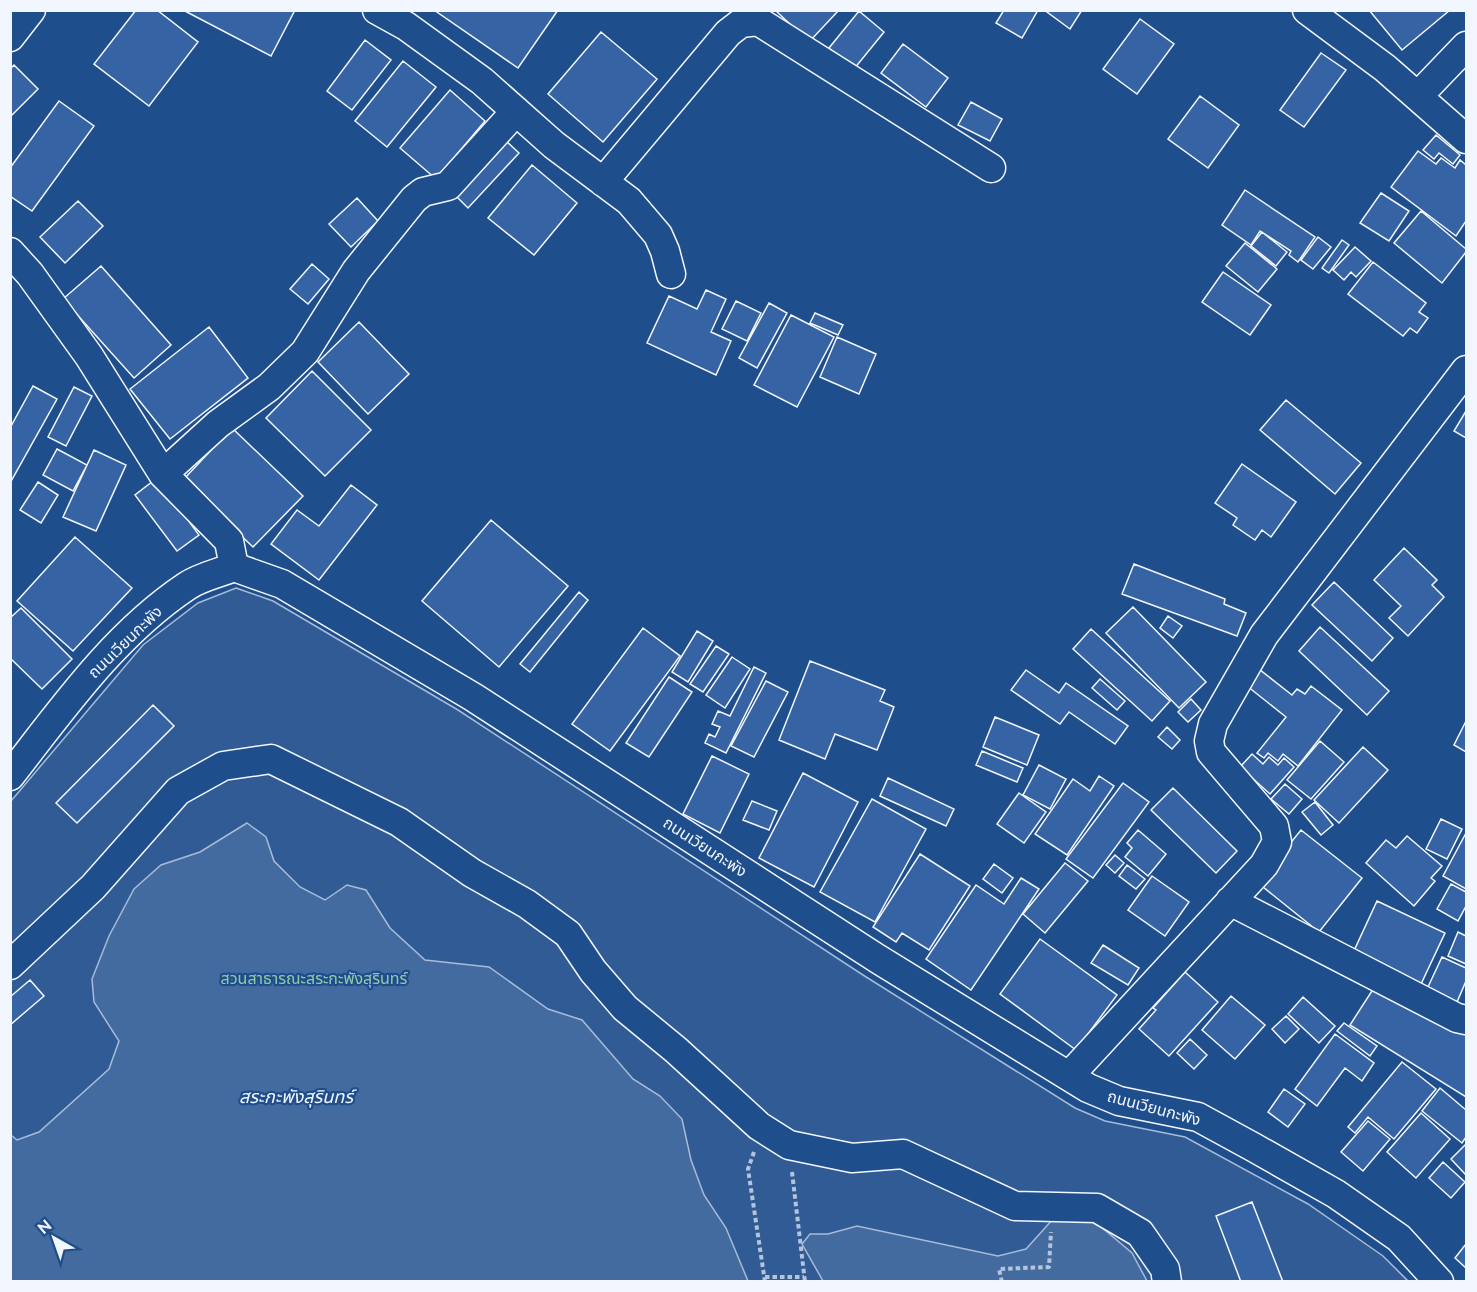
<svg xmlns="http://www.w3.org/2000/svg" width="1477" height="1292" font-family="Raleway,'Noto Sans Thai',sans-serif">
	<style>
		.built { fill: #305b95; stroke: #a8bbd7; stroke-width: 1.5 }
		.water { fill: #446ba0; stroke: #a8bbd7; stroke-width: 1.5 }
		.building { fill: #3563a3; stroke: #f2f6ff; stroke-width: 1.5 }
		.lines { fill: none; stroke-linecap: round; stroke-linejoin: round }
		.minor-casing { stroke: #f2f6ff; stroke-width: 31 }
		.path { stroke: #b3c4dc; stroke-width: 4; stroke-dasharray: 4.5 3; stroke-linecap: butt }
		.minor { stroke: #1f4e8c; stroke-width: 28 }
		.labels { text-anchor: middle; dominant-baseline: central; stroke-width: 4.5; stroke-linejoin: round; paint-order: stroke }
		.street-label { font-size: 16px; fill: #f2f6ff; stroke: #1f4e8c }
		.park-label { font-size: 16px; fill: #97c8a6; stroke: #1f4e8c }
		.water-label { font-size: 18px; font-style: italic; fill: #f2f6ff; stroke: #1f4e8c }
	</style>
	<rect width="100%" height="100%" fill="#1f4e8c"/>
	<!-- built -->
	<path class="built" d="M236,588L273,601L458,710L863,975L1075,1108L1105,1121L1185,1137L1308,1204L1383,1256L1408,1281L11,1282V801L143,645L198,603Z"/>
	<!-- water -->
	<path class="water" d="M247,823L266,837L274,861L300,887L325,900L347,885L366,890L390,928L425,960L489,967L548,1009L582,1020L633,1079L660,1096L682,1119L691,1160L704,1195L726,1228L748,1281H11V1135L17,1140L39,1132L109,1069L119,1041L94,1002L92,979L109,936L134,889L161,865L200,852Z
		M1053,1219L1093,1220L1132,1253L1147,1281H823L802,1244L810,1234H828L857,1226L998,1256L1026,1249Z"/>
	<!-- building -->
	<path class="building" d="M136,10H157L198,42L149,106L94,64Z
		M183,10H295L271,56Z
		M434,10H558L518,68Z
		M775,10H839L809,42Z
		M1004,10H1038L1022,38L996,23Z
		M1048,10H1082L1070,29L1047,12Z
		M1369,10H1450L1402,50Z
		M859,11L884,32L854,69L829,48Z
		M1140,19L1174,44L1137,94L1103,69Z
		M601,32L657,79L603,142L548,94Z
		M365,40L391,60L352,110L327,91Z
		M903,44L948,78L926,107L881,73Z
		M1321,53L1346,70L1304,127L1280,110Z
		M403,61L436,87L387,147L355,121Z
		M14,65L38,89L10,117V69Z
		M450,90L485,121L436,179L400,148Z
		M1200,96L1239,125L1208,168L1168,139Z
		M59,101L94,126L32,211L10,196V168Z
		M971,102L1002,119L990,141L958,125Z
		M1436,135L1460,155L1453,164L1439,153L1434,159L1423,150Z
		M506,141L519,153L468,208L456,196Z
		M1418,151L1436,164L1441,158L1455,168L1460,160L1466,165V221L1456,236L1391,187Z
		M532,165L577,203L534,255L488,218Z
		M1245,190L1315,237L1298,262L1289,255L1291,251L1260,231L1251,245L1222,225Z
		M1381,193L1409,211L1389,241L1360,223Z
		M357,198L378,221L351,247L329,224Z
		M78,201L103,226L65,263L40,237Z
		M1421,211L1466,249V252L1442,283L1394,243Z
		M1262,232L1287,252L1276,266L1251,246Z
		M1318,237L1331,247L1313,269L1301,260Z
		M1342,240L1349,245L1329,273L1322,268Z
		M1245,243L1277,269L1258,292L1226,266Z
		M1355,247L1371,261L1356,277L1351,272L1344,280L1333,270Z
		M1373,262L1426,303L1419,312L1428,318L1417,333L1410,328L1403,336L1348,294Z
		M312,264L329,279L308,304L290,289Z
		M101,266L171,345L134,378L63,299Z
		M1223,272L1271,305L1250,335L1202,302Z
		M706,290L726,299L711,332L731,341L716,375L647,343L669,296L697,309Z
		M736,301L761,313L747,341L722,329Z
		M769,303L787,313L757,368L739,358Z
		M815,313L843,325L838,335L810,323Z
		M791,315L834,337L797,407L754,385Z
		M359,322L409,374L368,414L318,362Z
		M209,327L248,378L170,439L130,389Z
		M837,337L876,354L859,394L820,377Z
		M312,371L371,430L325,476L266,418Z
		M33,386L57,399L10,483V428Z
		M74,387L92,396L66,446L48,437Z
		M1286,400L1361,463L1335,494L1260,430Z
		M1466,411V438L1454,431Z
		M232,428L303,496L253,547L183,480Z
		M57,449L87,465L73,491L43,475Z
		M94,450L126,465L96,531L63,517Z
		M1242,464L1296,502L1271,537L1262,530L1255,540L1233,525L1237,518L1215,503Z
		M157,478L199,535L177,551L135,495Z
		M38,482L58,495L41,523L20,510Z
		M351,485L377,505L319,580L271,544L297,510L319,526Z
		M491,520L568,586L499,667L422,601Z
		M75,537L132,588L73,651L17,601Z
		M1404,548L1437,580L1432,585L1444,597L1408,636L1389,618L1401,606L1374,580Z
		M1134,564L1225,599L1224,604L1246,613L1237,636L1122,594Z
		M1334,582L1393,638L1372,661L1312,605Z
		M579,592L588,600L530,672L520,664Z
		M1133,607L1206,682L1179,708L1106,633Z
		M21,608L72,659L42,689L10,658V618Z
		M1168,616L1182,626L1173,638L1160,628Z
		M1320,627L1389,691L1367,715L1299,651Z
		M643,628L680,656L610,751L572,724Z
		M1091,629L1170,701L1152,721L1073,649Z
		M697,631L713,641L688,682L672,672Z
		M716,646L729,654L703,692L690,684Z
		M732,657L750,669L725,708L706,695Z
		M810,661L885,690L880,701L894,707L877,750L835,734L825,759L779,740Z
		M1255,666L1292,695L1297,689L1305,694L1311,686L1342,710L1298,766L1283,754L1278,761L1268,753L1264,758L1257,753L1286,717L1242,682Z
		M754,667L766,673L726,753L705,743L709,734L715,737L720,727L712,724L718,711L730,716Z
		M1026,670L1059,693L1066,683L1128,726L1115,744L1069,712L1060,724L1011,690Z
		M669,677L692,692L649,757L626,743Z
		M1100,679L1125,701L1117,710L1092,688Z
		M766,681L788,692L754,757L731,746Z
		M1191,699L1201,710L1188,722L1178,712Z
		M153,705L174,726L77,823L56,803Z
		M995,717L1039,735L1027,765L983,747Z
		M1466,721V752L1454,745Z
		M1167,727L1180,740L1172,749L1158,737Z
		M1320,741L1344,762L1311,799L1287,780Z
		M1363,747L1388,770L1339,823L1314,800Z
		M982,751L1023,768L1017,782L976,765Z
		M1252,754L1263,764L1269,757L1278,765L1284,758L1294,767L1270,794L1240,767Z
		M712,756L749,774L720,833L683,814Z
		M1039,765L1066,779L1050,809L1023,795Z
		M803,773L858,802L814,887L759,858Z
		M1099,776L1114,786L1067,855L1035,834L1073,779L1090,791Z
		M888,778L954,809L946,826L880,796Z
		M1123,783L1149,802L1093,878L1066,859Z
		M1285,784L1302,799L1289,814L1271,799Z
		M1173,788L1237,851L1216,873L1151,810Z
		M1019,793L1046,812L1024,843L997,824Z
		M872,799L926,829L875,922L820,892Z
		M752,801L777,811L769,830L743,820Z
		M1315,802L1333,825L1321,835L1302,812Z
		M1441,819L1462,829L1447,859L1426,849Z
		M1138,830L1166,854L1148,876L1125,857L1132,848L1127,843Z
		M1301,830L1362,878L1319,932L1258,883Z
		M1466,833V889L1443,876Z
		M1407,836L1442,866L1431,878L1435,881L1414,906L1366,863L1386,840L1396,848Z
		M920,854L970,886L929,950L902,933L896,942L873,927Z
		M1115,855L1124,863L1115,873L1106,865Z
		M1065,863L1088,881L1045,933L1023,914Z
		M994,864L1013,878L1002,893L983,879Z
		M1127,865L1145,879L1136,889L1119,876Z
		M1152,876L1189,902L1165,936L1128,910Z
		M1021,878L1039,889L971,990L926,959L976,885L1004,904Z
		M1451,884L1466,892V906L1458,921L1437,909Z
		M1377,901L1445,933L1421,984L1353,953Z
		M1458,932L1466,936V964L1448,956Z
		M1040,939L1117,995L1076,1050L1000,994Z
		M1103,945L1139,968L1128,985L1091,963Z
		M1442,957L1466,968V981L1457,1002L1427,989Z
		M1185,972L1218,1002L1169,1056L1139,1029L1156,1010L1153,1008Z
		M30,980L44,996L10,1025V997Z
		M1379,980L1466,1034V1097L1350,1025Z
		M1231,996L1265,1025L1235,1059L1202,1030Z
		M1303,997L1335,1026L1319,1043L1288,1014Z
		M1286,1016L1299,1029L1285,1043L1272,1029Z
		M1344,1023L1377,1046L1370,1056L1337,1031Z
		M1335,1034L1374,1063L1362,1081L1345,1068L1317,1106L1295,1089Z
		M1190,1039L1207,1055L1194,1069L1177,1053Z
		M1402,1062L1436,1089L1394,1139L1368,1117L1355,1133L1348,1127Z
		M1440,1088L1466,1110V1137L1462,1143L1422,1111Z
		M1284,1089L1305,1104L1288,1127L1268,1112Z
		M1421,1113L1450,1139L1416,1178L1387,1152Z
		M1368,1121L1390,1139L1363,1171L1341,1152Z
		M1466,1144V1175L1451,1159Z
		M1443,1162L1465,1182L1451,1198L1429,1178Z
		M1252,1202L1283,1282H1241L1216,1216Z
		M1466,1244V1268L1455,1258Z"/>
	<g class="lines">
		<defs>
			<path id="minor" d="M377,10L406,26L482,81L554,145L629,201L658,235L665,251L671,274
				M1307,10L1385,68L1466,139
				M10,37L31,10
				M1418,96L1466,46
				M603,182L728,33L741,23L758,21L991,168
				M10,252L30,274L89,356L163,474L229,541L234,567
				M163,474L218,424L269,387L305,352L356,271L414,199L423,192L448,186L516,111
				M10,776C63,708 115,634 187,586C200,577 219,573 234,567L282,584L473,697L878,959L1088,1088L1119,1101L1198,1117L1253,1147L1336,1194L1399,1238L1439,1282
				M1230,901L1457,1018L1466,1020
				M10,965L93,887L178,791L223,766L271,759L399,822L472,873L527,904L568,934L593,971L625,1008L676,1050L759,1126L789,1145L852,1158L903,1154L1015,1206L1097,1208L1140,1233L1165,1269L1167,1282
				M1069,1076L1264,865L1277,842L1274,826L1211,752L1209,741L1213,724L1264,635L1466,370"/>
		</defs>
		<!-- minor casing -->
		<use href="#minor" class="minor-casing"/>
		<!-- path -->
		<path class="path" d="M754,1152L748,1169L765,1282
			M792,1172L805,1282
			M765,1277H804
			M1002,1282L999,1269L1049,1267L1051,1232"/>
		<!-- minor -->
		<use href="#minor" class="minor"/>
	</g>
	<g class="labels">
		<!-- street labels -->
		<g class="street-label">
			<text transform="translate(125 642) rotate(-44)">ถนนเวียนกะพัง</text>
			<text transform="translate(705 847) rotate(33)">ถนนเวียนกะพัง</text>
			<text transform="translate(1154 1108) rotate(15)">ถนนเวียนกะพัง</text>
		</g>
		<!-- park labels -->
		<g class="park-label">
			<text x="314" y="978">สวนสาธารณะสระกะพังสุรินทร์</text>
		</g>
		<!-- water labels -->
		<g class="water-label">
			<text x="296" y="1096">สระกะพังสุรินทร์</text>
		</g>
	</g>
	<!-- border -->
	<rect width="1477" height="1292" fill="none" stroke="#f2f6ff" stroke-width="24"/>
	<!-- north arrow -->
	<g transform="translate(54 1238) rotate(320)" stroke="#1f4e8c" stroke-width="4.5" paint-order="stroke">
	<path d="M0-4.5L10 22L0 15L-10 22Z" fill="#f2f6ff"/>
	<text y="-9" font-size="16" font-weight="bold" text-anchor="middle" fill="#f2f6ff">N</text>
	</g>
</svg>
